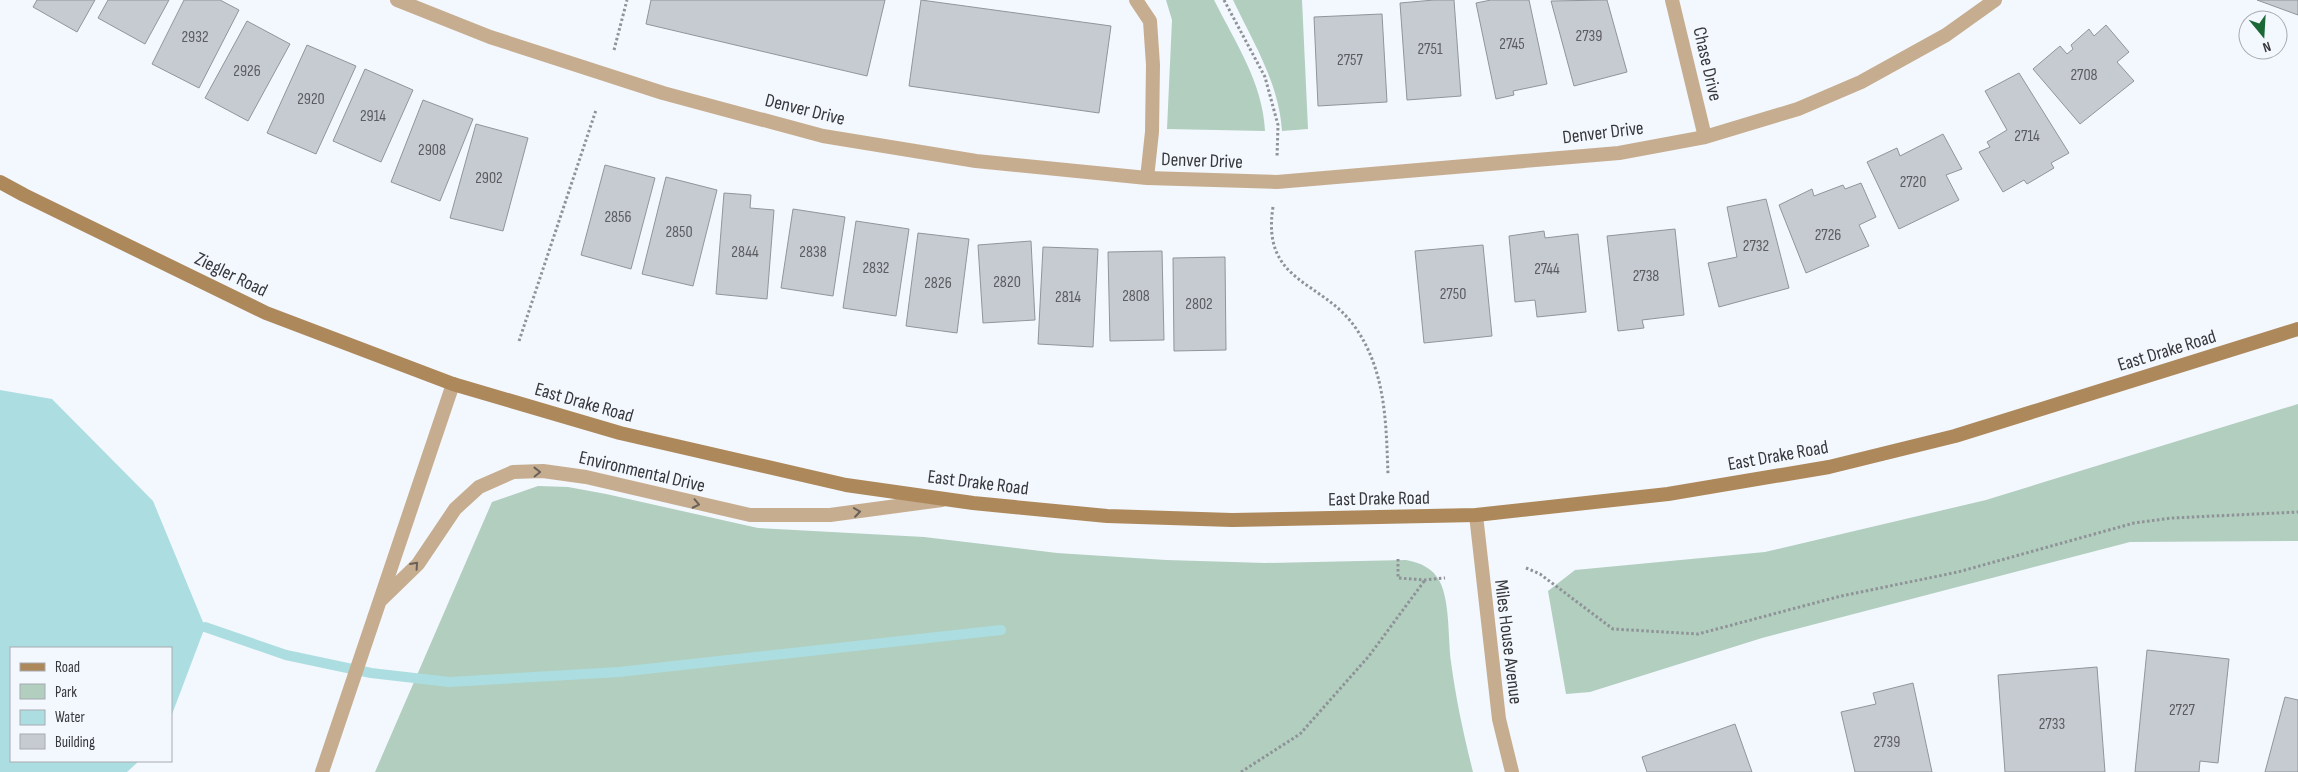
<svg xmlns="http://www.w3.org/2000/svg" width="2298" height="772" font-family="'Sofia Sans Condensed',sans-serif">
	<style>
		.green { fill: #b1cebf }
		.water { fill: #acdee1 }
		.lines { fill: none; stroke-linecap: round; stroke-linejoin: round }
		.stream { stroke: #acdee1; stroke-width: 10 }
		.building { fill: #c6cad1; stroke: #91959b }
		.path { stroke: #8f9297; stroke-width: 3; stroke-dasharray: 2.5 2.5; stroke-linecap: butt }
		.minor { stroke: #c6ad8f; stroke-width: 14 }
		.secondary { stroke: #ad885b; stroke-width: 14 }
		.oneway { stroke: #696158 }
		.labels { text-anchor: middle; dominant-baseline: central; stroke-width: 4; stroke-linejoin: round; paint-order: stroke }
		.number-label { font-size: 16px; fill: #5b5c60 }
		.street-label { font-size: 19px; fill: #37383b; stroke: #f3f7fe }
	</style>
	<rect width="100%" height="100%" fill="#f3f7fe"/>
	<!-- green -->
	<path class="green" d="M1166,0H1214C1235,42 1263,83 1265,131L1167,129L1172,20Z
		M1233,0H1302L1308,129L1282,131C1279,83 1253,42 1233,0Z
		M2298,404V541L2130,542L1762,638L1590,692L1566,694L1548,591L1575,570L1765,552L1986,500Z
		M538,486L568,487L606,494L758,528L924,537L1057,553L1166,560L1265,563L1406,560C1421,563 1433,568 1440,582C1450,602 1448,640 1451,662C1456,700 1464,736 1473,772H375L492,502Z"/>
	<!-- water -->
	<path class="water" d="M0,390L52,399L153,501L205,627L171,717V648H11V761H139L127,772H0Z"/>
	<g class="lines">
		<!-- stream -->
		<path class="stream" d="M205,627L286,655L371,673L449,682L619,672L1001,630"/>
	</g>
	<!-- building -->
	<path class="building" d="M37,0H95L77,32L33,7Z
		M108,0H169L145,44L98,18Z
		M184,0H220L239,10L199,88L152,64Z
		M651,0H885L867,76L646,24Z
		M921,0L1111,26L1099,113L909,86Z
		M1434,0H1454L1461,96L1407,100L1400,3Z
		M1491,0H1529L1547,84L1513,91L1514,95L1496,99L1476,3Z
		M1607,0L1627,72L1574,86L1551,1Z
		M2257,0H2298V15Z
		M1382,14L1387,102L1318,106L1314,17Z
		M247,21L290,44L248,121L205,98Z
		M2106,25L2129,52L2117,62L2134,81L2080,124L2033,69L2060,46L2067,54L2073,49L2071,45L2089,29L2094,36Z
		M307,45L356,66L316,154L267,133Z
		M365,69L413,90L381,162L333,141Z
		M2019,73L2069,153L2051,163L2054,168L2027,184L2024,180L2003,192L1979,152L1990,147L1987,142L2007,130L1985,91Z
		M423,100L473,119L440,201L391,182Z
		M476,124L528,138L503,231L450,218Z
		M1943,134L1962,169L1946,175L1959,200L1899,229L1867,162L1897,148L1900,156Z
		M605,165L655,178L631,269L581,255Z
		M666,177L717,190L693,286L642,274Z
		M1861,183L1876,217L1859,225L1869,246L1806,273L1779,205L1812,189L1814,196L1843,185L1845,189Z
		M724,193L751,195L750,208L774,210L767,299L716,294Z
		M1766,199L1789,288L1719,307L1708,263L1737,257L1727,207Z
		M793,209L845,217L833,296L781,288Z
		M856,221L909,229L896,316L843,308Z
		M1675,229L1684,315L1642,320L1644,328L1618,331L1607,236Z
		M1544,231L1545,238L1578,234L1586,312L1537,317L1535,300L1515,302L1509,236Z
		M918,233L969,239L957,333L906,326Z
		M1031,241L1035,320L983,323L978,245Z
		M1483,245L1492,336L1424,343L1415,251Z
		M1043,247L1098,249L1093,347L1038,344Z
		M1162,251L1164,340L1110,341L1108,252Z
		M1225,257L1226,350L1174,351L1173,258Z
		M2147,650L2229,659L2218,763L2200,761L2199,772H2135Z
		M2097,667L2105,772H2005L1998,675Z
		M1913,683L1932,772H1855L1841,712L1876,704L1873,693Z
		M2285,697L2298,700V772H2265Z
		M1735,724L1752,772H1647L1642,757Z"/>
	<g class="lines">
		<!-- path -->
		<path class="path" d="M1224,0L1265,77L1278,125L1277,158
			M614,50L627,0
			M1273,207C1261,283 1322,280 1355,327C1386,371 1386,423 1388,474
			M519,341L596,110
			M1398,559V578L1425,580L1445,578
			M1526,568L1540,574L1613,629L1698,634L1841,596L1958,572L2134,523L2172,518L2298,512
			M1241,772L1300,734L1369,656L1425,580"/>
		<!-- minor -->
		<path class="minor" d="M397,0L490,37L663,93L823,136L976,161L1147,178L1277,182L1619,153L1705,137L1798,109L1861,82L1946,35L1995,0
			M1136,0L1150,21L1153,65L1152,132L1147,178
			M1672,0L1705,137
			M1476,515L1499,719L1512,772
			M381,600L418,564L455,509L479,487L513,472L543,471L586,477L750,515H830L942,500
			M322,772L453,384"/>
		<!-- secondary -->
		<path class="secondary" d="M0,182L24,195L266,313L453,384L620,433L846,485L973,503L1107,516L1232,520L1476,515L1668,494L1829,467L1955,436L2298,329"/>
	</g>
	<!-- one-way arrows -->
	<defs><path id="oneway-chevron" d="M-2-3.5L2.5 0L-2 3.5" fill="none" stroke-width="1.6" stroke-linecap="round" stroke-linejoin="round" transform="scale(1.25)"/></defs>
	<g class="oneway">
		<use href="#oneway-chevron" transform="translate(537 472) rotate(-1)"/>
		<use href="#oneway-chevron" transform="translate(696 504) rotate(12)"/>
		<use href="#oneway-chevron" transform="translate(857 512) rotate(-8)"/>
		<use href="#oneway-chevron" transform="translate(415 565) rotate(-48)"/>
	</g>
	<g class="labels">
		<!-- number labels -->
		<g class="number-label">
			<text x="1589" y="36">2739</text>
			<text x="195" y="37">2932</text>
			<text x="1512" y="44">2745</text>
			<text x="1430" y="49">2751</text>
			<text x="1350" y="60">2757</text>
			<text x="247" y="71">2926</text>
			<text x="2084" y="75">2708</text>
			<text x="311" y="99">2920</text>
			<text x="373" y="116">2914</text>
			<text x="2027" y="136">2714</text>
			<text x="432" y="150">2908</text>
			<text x="489" y="178">2902</text>
			<text x="1913" y="182">2720</text>
			<text x="618" y="217">2856</text>
			<text x="679" y="232">2850</text>
			<text x="1828" y="235">2726</text>
			<text x="1756" y="246">2732</text>
			<text x="745" y="252">2844</text>
			<text x="813" y="252">2838</text>
			<text x="876" y="268">2832</text>
			<text x="1547" y="269">2744</text>
			<text x="1646" y="276">2738</text>
			<text x="1007" y="282">2820</text>
			<text x="938" y="283">2826</text>
			<text x="1453" y="294">2750</text>
			<text x="1136" y="296">2808</text>
			<text x="1068" y="297">2814</text>
			<text x="1199" y="304">2802</text>
			<text x="2182" y="710">2727</text>
			<text x="2052" y="724">2733</text>
			<text x="1887" y="742">2739</text>
		</g>
		<!-- street labels -->
		<g class="street-label">
			<text transform="translate(1707 64) rotate(77)">Chase Drive</text>
			<text transform="translate(805 110) rotate(14)">Denver Drive</text>
			<text transform="translate(1603 133) rotate(-7)">Denver Drive</text>
			<text transform="translate(1202 161) rotate(2)">Denver Drive</text>
			<text transform="translate(231 275) rotate(26)">Ziegler Road</text>
			<text transform="translate(2167 351) rotate(-17)">East Drake Road</text>
			<text transform="translate(584 403) rotate(16)">East Drake Road</text>
			<text transform="translate(1778 456) rotate(-10)">East Drake Road</text>
			<text transform="translate(642 472) rotate(13)">Environmental Drive</text>
			<text transform="translate(978 483) rotate(7)">East Drake Road</text>
			<text transform="translate(1379 499) rotate(-1)">East Drake Road</text>
			<text transform="translate(1508 642) rotate(83)">Miles House Avenue</text>
		</g>
	</g>
	<!-- legend -->
	<rect x="10" y="647" width="162" height="115" fill="#f3f7fe" stroke="#a8abb0"/>
	<rect x="20" y="663" width="25" height="8" fill="#ad885b" stroke="#a8abb0"/>
	<text x="55" y="672" font-size="15" fill="#37383b">Road</text>
	<rect x="20" y="684" width="25" height="15" fill="#b1cebf" stroke="#a8abb0"/>
	<text x="55" y="697" font-size="15" fill="#37383b">Park</text>
	<rect x="20" y="710" width="25" height="15" fill="#acdee1" stroke="#a8abb0"/>
	<text x="55" y="722" font-size="15" fill="#37383b">Water</text>
	<rect x="20" y="734" width="25" height="15" fill="#c6cad1" stroke="#a8abb0"/>
	<text x="55" y="747" font-size="15" fill="#37383b">Building</text>
	<!-- north arrow -->
	<g transform="translate(2263 35) rotate(162)"><circle r="24" fill="#f3f7fe" stroke="#a8abb0"/>
	<path d="M0-4L9 19L0 12L-9 19Z" fill="#1b6837"/>
	<text y="-8" font-size="14" font-weight="bold" text-anchor="middle" fill="#37383b">N</text>
	</g>
</svg>
